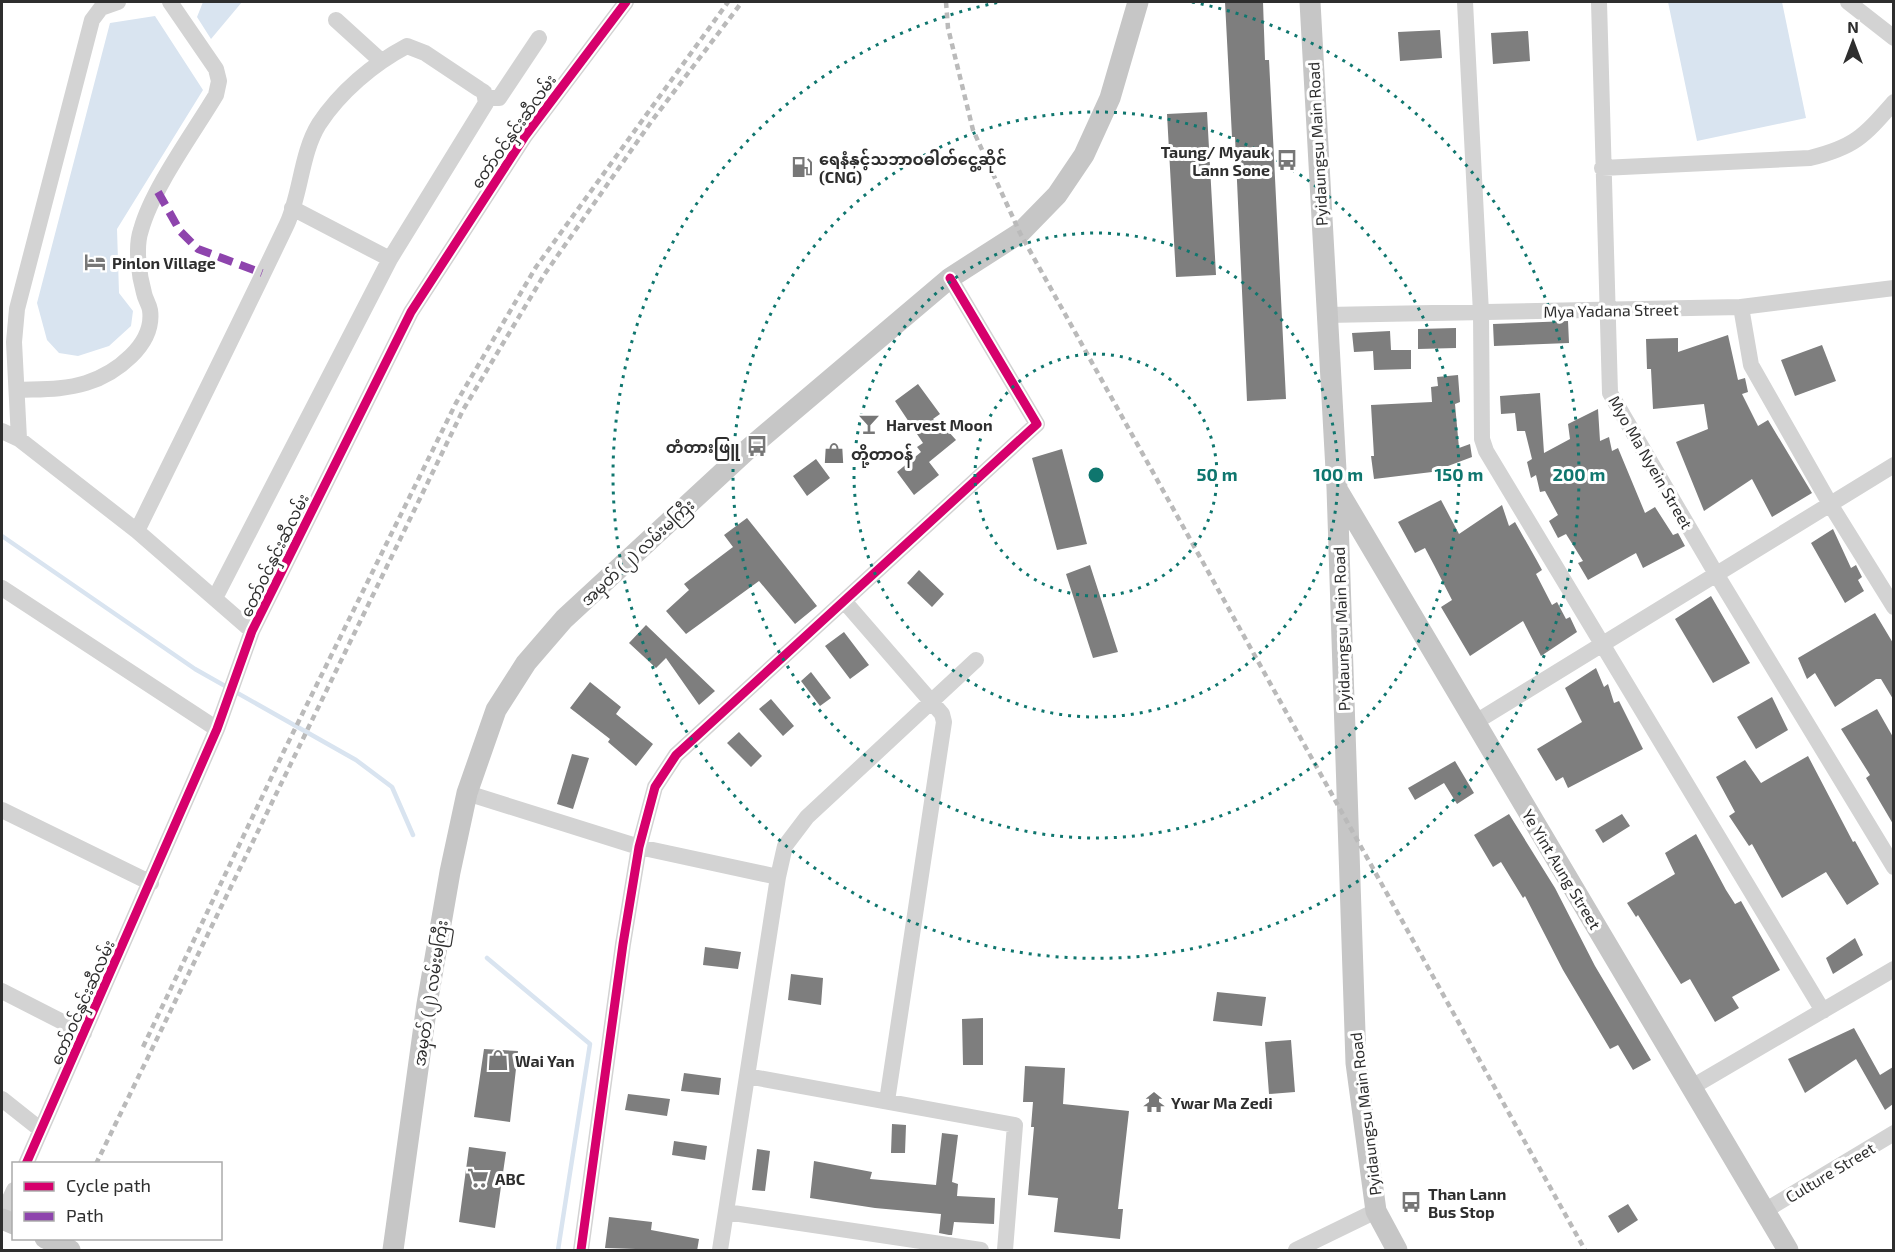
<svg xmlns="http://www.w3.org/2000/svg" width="1895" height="1252" font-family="'Exo 2','Noto Sans Myanmar',sans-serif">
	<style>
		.water { fill: #d9e4f0 }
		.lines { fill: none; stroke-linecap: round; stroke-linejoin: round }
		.stream { stroke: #d9e4f0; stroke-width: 4.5 }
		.building { fill: #7e7e7e }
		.minor { stroke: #d3d3d3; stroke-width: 16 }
		.major { stroke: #c6c6c6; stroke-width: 21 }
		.rail { stroke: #bababa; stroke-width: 4.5; stroke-dasharray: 6 4.5; stroke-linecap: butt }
		.major-bridge { stroke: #c6c6c6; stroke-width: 21 }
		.quiet { stroke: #8e44ad; stroke-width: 8; stroke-dasharray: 15 8; stroke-linecap: butt }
		.cycleway-casing { stroke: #fff; stroke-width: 13 }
		.cycleway { stroke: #d6006c; stroke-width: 9 }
		.ring { fill: none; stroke: #0f766e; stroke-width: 3; stroke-dasharray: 3 6 }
		.labels { text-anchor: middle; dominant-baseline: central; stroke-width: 6; stroke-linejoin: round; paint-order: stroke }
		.street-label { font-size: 16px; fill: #2e2e2e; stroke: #fff }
		.poi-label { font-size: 16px; font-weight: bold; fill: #2e2e2e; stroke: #fff; text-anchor: start }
		.centre { fill: #0f766e; stroke: #fff; stroke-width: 3 }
		.ring-label { font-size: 18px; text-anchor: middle; font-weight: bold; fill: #0f766e; stroke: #fff; stroke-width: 6; stroke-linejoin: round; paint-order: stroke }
	</style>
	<rect width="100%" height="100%" fill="#fff"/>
	<!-- water -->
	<path class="water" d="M203,2H242L211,39L197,17Z
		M1668,2H1782L1806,118L1697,141Z
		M155,16L203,90L117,229L119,293L133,311L131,326L109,346L78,356L59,353L47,340L37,303L110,23Z"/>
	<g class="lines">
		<!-- stream -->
		<path class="stream" d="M2,536L195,669L356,760L392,787L413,835
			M487,958L590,1044L558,1250"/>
	</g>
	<!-- building -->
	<path class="building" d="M1225,2H1263L1265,60H1269L1273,138L1286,399L1247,401L1235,137H1232Z
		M1440,30L1442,58L1400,61L1398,32Z
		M1528,31L1530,61L1493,64L1491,33Z
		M1207,112L1216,275L1176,277L1167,114Z
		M1568,321L1569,343L1494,346L1493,324Z
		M1456,328V348L1418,349V329Z
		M1390,331L1391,350H1411V369L1374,370L1373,351L1354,352L1352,333Z
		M1728,335L1738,380L1745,378L1748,392L1742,394L1758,426L1768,420L1812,493L1772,517L1752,479L1704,511L1676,442L1708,429L1704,404L1653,409L1651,369H1647L1646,339L1678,338V352Z
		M1822,345L1836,381L1795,396L1781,360Z
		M1458,375L1460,402L1455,404L1459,448L1470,444L1472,457L1432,472L1374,479L1371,456H1374L1371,405L1432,402L1431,387L1438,386L1437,377Z
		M918,384L940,414L933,419L945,433L948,431L956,440L929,462L939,475L914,495L897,472L921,452L917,447L923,443L895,401Z
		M1540,393L1544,453L1570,439L1568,424L1598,409L1600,441L1609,437L1612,451L1618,448L1645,513L1655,507L1673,535L1678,533L1685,546L1643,568L1636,553L1588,580L1578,563L1583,561L1566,534L1558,538L1549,521L1558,515L1545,491L1540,492L1536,475L1531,478L1527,462L1532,459L1525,431H1517L1515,413L1501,414L1500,396Z
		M1062,449L1087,544L1057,550L1032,458Z
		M816,459L830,478L807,496L793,476Z
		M1441,500L1459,534L1502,505L1509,526L1515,522L1536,559L1542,570L1536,574L1552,605L1557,602L1566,619L1570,617L1577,632L1541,656L1523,621L1470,656L1441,607L1452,600L1434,565L1425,548L1415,553L1398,522Z
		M747,518L817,606L795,624L759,581L686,634L666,611L689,590L684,584L733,547L724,535Z
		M1833,529L1851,568L1856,565L1862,577L1858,580L1864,591L1845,603L1811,543Z
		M1090,565L1118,652L1093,658L1066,574Z
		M919,570L944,594L932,607L907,583Z
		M1711,596L1750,663L1713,683L1675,619Z
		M1875,613L1893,643V699L1881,679H1876L1835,707L1815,673L1807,679L1798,658Z
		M646,625L715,691L699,705L666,658L656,668L629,643Z
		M844,632L869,665L850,679L825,646Z
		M1596,668L1604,687L1608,684L1614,703L1619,701L1643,749L1568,788L1563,777L1556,781L1537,749L1582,722L1565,688Z
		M811,672L831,698L820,706L801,681Z
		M590,682L621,707L616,714L653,744L636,766L608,742L610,739L570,708Z
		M1772,697L1788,730L1756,749L1737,717Z
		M771,699L794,726L783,736L759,709Z
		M1877,709L1893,737V824L1866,778L1870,775L1841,729Z
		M739,732L762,756L751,767L727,743Z
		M572,754L589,758L573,809L557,804Z
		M1808,756L1853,842L1855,841L1879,884L1847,905L1826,872L1782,898L1752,844L1749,846L1729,816L1735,812L1716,777L1745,760L1761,783Z
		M1455,761L1474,793L1457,804L1444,783L1415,800L1408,788Z
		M1509,814L1555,888L1595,966L1651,1060L1633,1070L1618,1045L1610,1049L1563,970L1525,896L1523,898L1501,862L1493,867L1474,835Z
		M1622,814L1630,826L1603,843L1595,830Z
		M1696,834L1726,890L1735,904L1741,901L1780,970L1732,997L1739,1008L1715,1022L1690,979L1681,984L1638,915L1636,917L1627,903L1675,874L1665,853Z
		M1855,938L1863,955L1833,974L1826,958Z
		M705,947L741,952L738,969L703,965Z
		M791,974L823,978L821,1005L788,1000Z
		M1217,992L1266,997L1262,1026L1213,1021Z
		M983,1018V1065H963L962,1019Z
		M1854,1028L1880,1075L1893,1067V1104L1885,1110L1856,1059L1805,1093L1788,1059Z
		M1291,1040L1295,1092L1269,1094L1265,1042Z
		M484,1049L518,1051L510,1122L474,1117Z
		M1025,1066L1065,1068L1063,1104L1129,1111L1118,1209H1123L1120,1239L1054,1232L1058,1198L1028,1195L1034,1127H1031L1033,1102H1023Z
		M684,1073L721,1078L719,1095L681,1091Z
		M628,1094L670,1099L667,1116L625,1110Z
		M892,1124L906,1125L905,1153H891Z
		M942,1133L958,1135L952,1182L958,1184L957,1196L995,1198L994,1224L954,1222L952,1235H949L939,1233L941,1214L875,1208L810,1198L814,1161L872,1172L870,1179L936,1185Z
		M674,1141L707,1146L705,1160L672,1155Z
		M469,1147L506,1152L495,1228L459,1222Z
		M757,1149L770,1151L765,1191L752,1190Z
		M1628,1204L1638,1220L1618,1233L1608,1216Z
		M609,1217L652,1222L651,1230L699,1239L697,1251L605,1248Z"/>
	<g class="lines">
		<!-- minor -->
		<path class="minor" d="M1465,2L1481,313L1482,439L1486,451L1823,1011
			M1599,2L1610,393L1715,572L1894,867
			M1848,2L1894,38
			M336,20L380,60
			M486,98H499L539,38
			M1602,168L1810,158C1855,147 1864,136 1894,102
			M292,208L390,259
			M1741,307L1751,365L1830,504L1894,607
			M1326,315L1741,307L1894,288
			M18,390C40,389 64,390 86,383C115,374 155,345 150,310C149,304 145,299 144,293C139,275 135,247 141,230C152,189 194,132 216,95L219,81L216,69L170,2
			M2,431L19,439L137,531L252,631
			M19,439L14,342L17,309L92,20L101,8L118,2
			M137,531C187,429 238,327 287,224C301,193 301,153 319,124C340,92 373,64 407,46L425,53L479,89L484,92L486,103L390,259L215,598
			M2,588L217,729
			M844,601L942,714L944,722L887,1101
			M1474,723L1894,465
			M467,793L639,847L778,877
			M2,810L151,883
			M2,991L84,1033
			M747,1076L1015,1125L1005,1250
			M1692,1087L1894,969
			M2,1099L41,1130
			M26,1164L217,729L252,631L411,312L525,136L626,2
			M1766,1210L1894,1133
			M726,1212L981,1250
			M2,1216L14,1190
			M581,1250L623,944L639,847L655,787L676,755L1037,424L950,278
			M720,1250L778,877L785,846L807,817L976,660
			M1296,1250L1376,1211"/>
		<!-- major -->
		<path class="major" d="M1310,2L1337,488L1356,1063L1376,1211L1397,1250
			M1337,489L1788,1250
			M2,1219L14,1224
			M393,1250L427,1004L450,872L467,793L496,710L526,663L564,619L747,450L950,278L1020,233L1057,195L1084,155L1110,98L1138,2"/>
		<!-- rail -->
		<path class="rail" d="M946,2L948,28L973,130L1020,233L1585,1250
			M143,1047L283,753L456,403L536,267L728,2
			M96,1164L463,410L544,275L651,122L742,2
			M49,1250L54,1238"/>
		<!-- major-bridge -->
		<path class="major-bridge" d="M45,1238L70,1250"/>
		<!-- quiet -->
		<path class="quiet" d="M158,192L180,231L198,249L262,273"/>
		<defs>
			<path id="cycleway" d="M26,1164L217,729L252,631L411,312L525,136L626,2
				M581,1250L623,944L639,847L655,787L676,755L1037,424L950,278"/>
		</defs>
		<!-- cycleway casing -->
		<use href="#cycleway" class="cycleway-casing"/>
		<!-- cycleway -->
		<use href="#cycleway" class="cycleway"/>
	</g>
	<!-- distance rings -->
	<g class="ring">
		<circle cx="1096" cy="475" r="121"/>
		<circle cx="1096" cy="475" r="242"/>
		<circle cx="1096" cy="475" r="363"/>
		<path d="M1192 2A483 483 0 1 1 1000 2"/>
	</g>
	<!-- icons -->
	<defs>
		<symbol id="bus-bare" viewBox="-9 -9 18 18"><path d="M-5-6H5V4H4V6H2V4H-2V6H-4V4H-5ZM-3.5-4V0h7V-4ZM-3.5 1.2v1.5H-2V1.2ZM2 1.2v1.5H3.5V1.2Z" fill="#777" stroke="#fff" stroke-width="2.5" paint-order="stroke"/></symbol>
		<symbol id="fuel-bare" viewBox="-9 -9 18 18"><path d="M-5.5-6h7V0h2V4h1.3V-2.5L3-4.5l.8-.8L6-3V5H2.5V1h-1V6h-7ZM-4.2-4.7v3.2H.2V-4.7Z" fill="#777" stroke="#fff" stroke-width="2.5" paint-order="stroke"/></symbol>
		<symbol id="hotel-bare" viewBox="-9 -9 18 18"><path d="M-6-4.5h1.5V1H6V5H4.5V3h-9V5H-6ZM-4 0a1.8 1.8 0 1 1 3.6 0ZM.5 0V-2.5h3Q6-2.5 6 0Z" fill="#777" stroke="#fff" stroke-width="2.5" paint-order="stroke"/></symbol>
		<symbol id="bar-bare" viewBox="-9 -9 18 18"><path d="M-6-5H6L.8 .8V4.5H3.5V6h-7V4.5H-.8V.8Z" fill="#777" stroke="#fff" stroke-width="2.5" paint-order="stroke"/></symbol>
		<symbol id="shop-bare" viewBox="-9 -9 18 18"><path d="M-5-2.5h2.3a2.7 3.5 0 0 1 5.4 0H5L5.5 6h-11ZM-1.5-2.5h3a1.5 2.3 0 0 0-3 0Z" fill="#777" stroke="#fff" stroke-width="2.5" paint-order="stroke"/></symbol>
		<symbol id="temple-bare" viewBox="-9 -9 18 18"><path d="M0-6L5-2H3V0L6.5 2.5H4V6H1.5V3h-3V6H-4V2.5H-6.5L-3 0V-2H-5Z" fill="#777" stroke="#fff" stroke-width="2.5" paint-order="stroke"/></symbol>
		<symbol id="supermarket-bare" viewBox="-9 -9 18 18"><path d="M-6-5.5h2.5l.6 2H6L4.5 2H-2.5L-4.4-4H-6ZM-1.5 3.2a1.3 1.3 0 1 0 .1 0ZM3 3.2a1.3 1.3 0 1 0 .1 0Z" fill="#777" stroke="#fff" stroke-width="2.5" paint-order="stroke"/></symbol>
	</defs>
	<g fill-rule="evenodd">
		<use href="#bus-bare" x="1272" y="145" width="30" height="30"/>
		<use href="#fuel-bare" x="787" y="152" width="30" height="30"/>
		<use href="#hotel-bare" x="80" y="247" width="30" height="30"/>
		<use href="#bar-bare" x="854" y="409" width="30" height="30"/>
		<use href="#bus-bare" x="742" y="431" width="30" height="30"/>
		<use href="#shop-bare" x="819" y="438" width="30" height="30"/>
		<use href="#shop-bare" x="483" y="1045" width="30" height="30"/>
		<use href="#temple-bare" x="1139" y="1087" width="30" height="30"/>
		<use href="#supermarket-bare" x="463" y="1163" width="30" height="30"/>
		<use href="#bus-bare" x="1396" y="1187" width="30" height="30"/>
	</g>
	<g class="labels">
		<!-- street labels -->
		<g class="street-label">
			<text transform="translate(513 131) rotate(-55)">တော်ဝင်နှင်းဆီလမ်း</text>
			<text transform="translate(1317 144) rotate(-93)">Pyidaungsu Main Road</text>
			<text transform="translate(1611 310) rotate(-1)">Mya Yadana Street</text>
			<text transform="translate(1651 462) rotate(60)">Myo Ma Nyein Street</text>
			<text transform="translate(637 552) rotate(-43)">အမှတ် (၂) လမ်းမကြီး</text>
			<text transform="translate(274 555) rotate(-64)">တော်ဝင်နှင်းဆီလမ်း</text>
			<text transform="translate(1341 629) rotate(-92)">Pyidaungsu Main Road</text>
			<text transform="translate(1562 869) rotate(59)">Ye Yint Aung Street</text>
			<text transform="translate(430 993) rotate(-81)">အမှတ် (၂) လမ်းမကြီး</text>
			<text transform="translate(82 1002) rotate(-66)">တော်ဝင်နှင်းဆီလမ်း</text>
			<text transform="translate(1365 1114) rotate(-97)">Pyidaungsu Main Road</text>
			<text transform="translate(1830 1172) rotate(-31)">Culture Street</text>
		</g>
		<!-- poi labels -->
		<g class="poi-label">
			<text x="1270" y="151" text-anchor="end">Taung/ Myauk<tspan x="1270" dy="18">Lann Sone</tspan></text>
			<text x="819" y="158">ရေနံနှင့်သဘာဝဓါတ်ငွေ့ဆိုင်<tspan x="819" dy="18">(CNG)</tspan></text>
			<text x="112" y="262">Pinlon Village</text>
			<text x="886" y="424">Harvest Moon</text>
			<text x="740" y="446" text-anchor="end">တံတားဖြူ</text>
			<text x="851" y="453">တို့တာဝန်</text>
			<text x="515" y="1060">Wai Yan</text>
			<text x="1171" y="1102">Ywar Ma Zedi</text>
			<text x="495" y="1178">ABC</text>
			<text x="1428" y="1193">Than Lann<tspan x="1428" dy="18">Bus Stop</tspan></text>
		</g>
	</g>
	<circle cx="1096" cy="475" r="9" class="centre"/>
	<g class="ring-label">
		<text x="1217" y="481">50 m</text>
		<text x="1338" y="481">100 m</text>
		<text x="1459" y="481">150 m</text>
		<text x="1579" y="481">200 m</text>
	</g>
	<!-- border -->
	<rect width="1895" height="1252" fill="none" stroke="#2e2e2e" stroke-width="6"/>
	<!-- legend -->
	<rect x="12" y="1162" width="210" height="78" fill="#ffffff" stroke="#ababab" stroke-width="1.5"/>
	<rect x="24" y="1182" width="30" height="9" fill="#d6006c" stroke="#ababab" stroke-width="1.5"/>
	<text x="66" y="1192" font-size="18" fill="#2e2e2e">Cycle path</text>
	<rect x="24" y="1212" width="30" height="9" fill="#8e44ad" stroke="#ababab" stroke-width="1.5"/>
	<text x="66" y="1222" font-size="18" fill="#2e2e2e">Path</text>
	<!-- north arrow -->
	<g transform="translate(1853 42)" stroke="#ffffff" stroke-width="4.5" paint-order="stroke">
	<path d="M0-4.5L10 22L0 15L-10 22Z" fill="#2e2e2e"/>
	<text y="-9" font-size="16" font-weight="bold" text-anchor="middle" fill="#2e2e2e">N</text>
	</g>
</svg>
